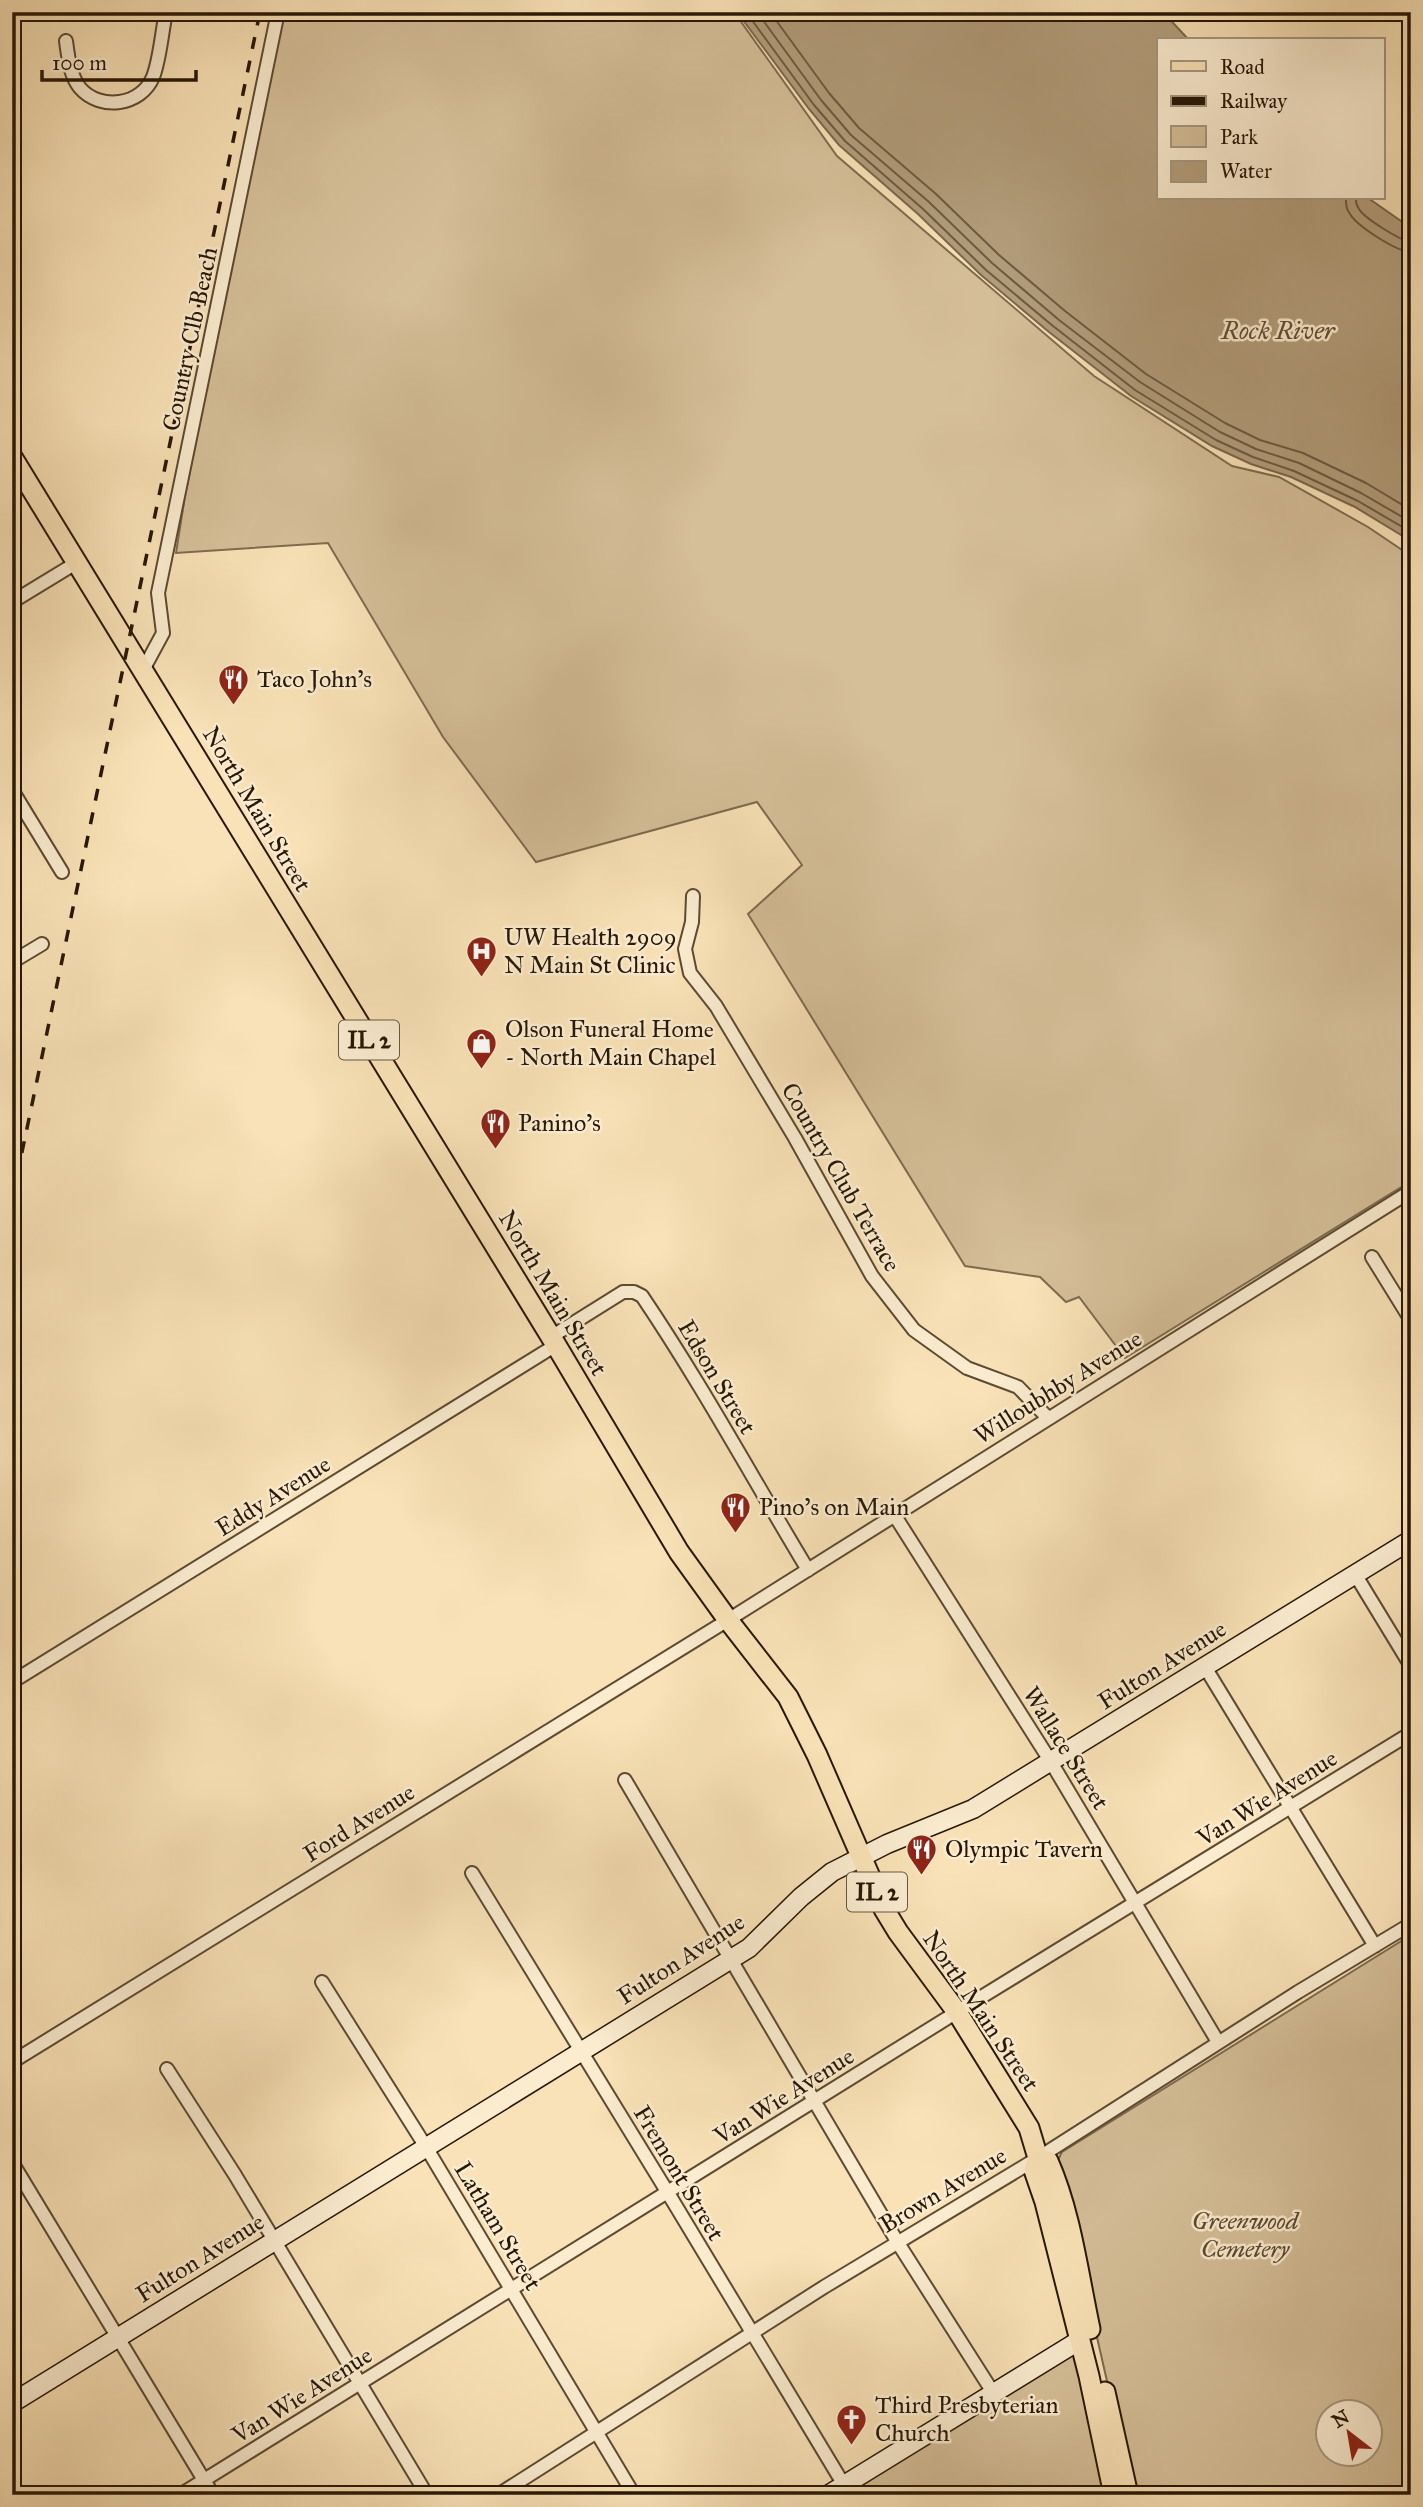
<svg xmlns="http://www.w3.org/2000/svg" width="1423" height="2507" font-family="'IM FELL Great Primer',serif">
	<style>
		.green { fill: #d5bf99; stroke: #7e6b50; stroke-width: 2; fill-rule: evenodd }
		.water { fill: #b29d7b; stroke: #7a674d; stroke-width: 2 }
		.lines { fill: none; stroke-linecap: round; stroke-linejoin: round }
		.shore { stroke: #6c5a41; stroke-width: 2 }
		.street-casing { stroke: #5c4a33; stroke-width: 16 }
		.secondary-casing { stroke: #271707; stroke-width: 21 }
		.primary-casing { stroke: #271707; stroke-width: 23 }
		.street { stroke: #fbecd0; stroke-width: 12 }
		.secondary { stroke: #fbecd0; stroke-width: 18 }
		.primary { stroke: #f9e2b7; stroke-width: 19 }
		.rail { stroke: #271707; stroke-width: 3.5; stroke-dasharray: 12 12; stroke-linecap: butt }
		.labels { text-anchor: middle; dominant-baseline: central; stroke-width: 5; stroke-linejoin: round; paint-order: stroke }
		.shield { fill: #fbecd0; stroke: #675743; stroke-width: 2 }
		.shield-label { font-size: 23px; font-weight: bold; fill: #271707 }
		.street-label { font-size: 24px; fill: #271707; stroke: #fbecd0 }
		.poi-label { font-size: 24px; fill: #271707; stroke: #fbecd0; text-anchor: start }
		.park-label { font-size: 24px; font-style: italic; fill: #5b4933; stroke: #fbecd0 }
		.water-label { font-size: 26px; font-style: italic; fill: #5f4d35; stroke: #fbecd0 }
	</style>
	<rect width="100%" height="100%" fill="#f9e2b7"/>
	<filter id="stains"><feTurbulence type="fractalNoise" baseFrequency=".00286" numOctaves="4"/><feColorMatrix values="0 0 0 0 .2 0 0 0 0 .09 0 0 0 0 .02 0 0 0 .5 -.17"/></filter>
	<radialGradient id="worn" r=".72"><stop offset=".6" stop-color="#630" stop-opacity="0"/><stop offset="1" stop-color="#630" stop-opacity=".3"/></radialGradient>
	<!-- green -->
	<path class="green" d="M282,12H734L837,156L1094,376L1232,466L1279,477L1368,527L1411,556V1181L1125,1358L1079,1297L1066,1302L1040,1277L965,1266L748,914L802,865L757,802L536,862L443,737L328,543L176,553L185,496Z
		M1411,1935V2495H1133L1057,2162L1062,2152ZM1328,2412H1370V2454H1328Z
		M1074,2352L1113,2495H854V2489Z"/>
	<!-- water -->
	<path class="water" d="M737,12H1163L1189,40H1159V198H1368L1411,228V541L1355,507L1291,477L1251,464L1212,446L1131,396L1049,332L981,275L918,214L839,145L809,109Z"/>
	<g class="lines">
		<!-- shore -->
		<path class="shore" d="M746,12L814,105L845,141L923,209L986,270L1053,326L1135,390L1216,440L1253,457L1294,471L1358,501L1411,532
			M757,12L821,100L851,135L929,202L992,263L1059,320L1140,382L1220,432L1256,449L1299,463L1361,493L1411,522
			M770,12L829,93L859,128L936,194L999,255L1065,311L1146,374L1225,423L1260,440L1303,453L1366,483L1411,510
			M1346,198C1346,204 1346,209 1350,214C1357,226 1397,252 1411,252
			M1356,198C1356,203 1356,204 1359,209C1364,218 1401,241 1411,242"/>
		<defs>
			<path id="street" d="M66,41C68,56 70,76 80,88C100,111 141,106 153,77C160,59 162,31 166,12
				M12,602L76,563
				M143,670L163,633L158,593L278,12
				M12,790L62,872
				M693,896L692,922L685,949L690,973L716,1006L795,1138L872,1276L914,1330L967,1368L1018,1387L1048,1418
				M12,962L42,944
				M1372,1257L1411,1320
				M551,1337L623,1292H634L642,1296C702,1385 753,1479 808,1570
				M895,1516L1051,1762L1218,2042
				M1355,1574L1411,1666
				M1205,1667L1375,1946
				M12,1682L556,1345
				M625,1780L898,2243L994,2394
				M472,1873L668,2193L850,2495
				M322,1982L426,2147L634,2495
				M12,2062L728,1620L1411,1191
				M167,2069L235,2175L427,2495
				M13,2164L213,2495
				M180,2495L957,2012L1411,1733
				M498,2495L824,2287L1038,2158L1298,1992L1411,1924"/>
			<path id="secondary" d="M12,2403L749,1948L801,1897L832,1872L887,1844L973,1809L1411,1540
				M828,2495L1080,2340"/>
			<path id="primary" d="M12,457L556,1345L679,1552L728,1620L788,1697L817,1755L884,1909L898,1932L957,2012L1029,2128L1038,2158L1034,2170L1045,2202L1089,2376L1114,2495
				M1038,2158L1048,2161C1071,2213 1078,2273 1090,2329
				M1105,2392L1128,2495"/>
		</defs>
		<!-- street casing -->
		<use href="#street" class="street-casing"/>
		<!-- secondary casing -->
		<use href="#secondary" class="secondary-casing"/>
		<!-- primary casing -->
		<use href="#primary" class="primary-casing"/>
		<!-- street -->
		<use href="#street" class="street"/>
		<!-- secondary -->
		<use href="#secondary" class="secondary"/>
		<!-- primary -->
		<use href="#primary" class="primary"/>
		<!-- rail -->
		<path class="rail" d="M12,1200L260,12"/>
	</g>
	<!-- icons -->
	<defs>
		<symbol id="restaurant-pin" viewBox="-11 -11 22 30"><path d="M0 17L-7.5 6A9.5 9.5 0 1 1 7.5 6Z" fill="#8f2418" stroke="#fbecd0"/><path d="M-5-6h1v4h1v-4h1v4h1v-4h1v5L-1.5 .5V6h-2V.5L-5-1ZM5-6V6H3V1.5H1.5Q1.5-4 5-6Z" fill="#fff"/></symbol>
		<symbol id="hospital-pin" viewBox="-11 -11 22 30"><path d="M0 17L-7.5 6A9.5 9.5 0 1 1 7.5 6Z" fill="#8f2418" stroke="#fbecd0"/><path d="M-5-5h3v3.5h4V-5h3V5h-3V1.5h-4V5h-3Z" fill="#fff"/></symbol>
		<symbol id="shop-pin" viewBox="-11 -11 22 30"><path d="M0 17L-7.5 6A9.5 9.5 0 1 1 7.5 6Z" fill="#8f2418" stroke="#fbecd0"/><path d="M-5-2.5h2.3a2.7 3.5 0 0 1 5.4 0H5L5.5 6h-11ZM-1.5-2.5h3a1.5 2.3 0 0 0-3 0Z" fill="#fff"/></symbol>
		<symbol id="church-pin" viewBox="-11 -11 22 30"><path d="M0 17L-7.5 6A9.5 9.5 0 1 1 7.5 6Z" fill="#8f2418" stroke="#fbecd0"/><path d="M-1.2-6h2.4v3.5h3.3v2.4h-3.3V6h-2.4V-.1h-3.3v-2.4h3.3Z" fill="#fff"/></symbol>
	</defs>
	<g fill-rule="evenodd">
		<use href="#restaurant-pin" x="216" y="662" width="35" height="47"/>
		<use href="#hospital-pin" x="464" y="934" width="35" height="47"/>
		<use href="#shop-pin" x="464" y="1026" width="35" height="47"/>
		<use href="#restaurant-pin" x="478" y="1106" width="35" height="47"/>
		<use href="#restaurant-pin" x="718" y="1490" width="35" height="47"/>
		<use href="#restaurant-pin" x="904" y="1832" width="35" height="47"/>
		<use href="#church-pin" x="834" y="2402" width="35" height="47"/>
	</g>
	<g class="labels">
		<!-- shield labels -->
		<g class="shield">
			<rect x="339" y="1020.5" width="60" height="39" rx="5"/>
			<rect x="847" y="1872.5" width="60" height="39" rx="5"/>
		</g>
		<g class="shield-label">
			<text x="369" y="1040">IL 2</text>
			<text x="877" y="1892">IL 2</text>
		</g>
		<!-- street labels -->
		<g class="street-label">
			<text transform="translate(190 339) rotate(-78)">Country Clb Beach</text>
			<text transform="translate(257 809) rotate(59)">North Main Street</text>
			<text transform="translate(841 1177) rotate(60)">Country Club Terrace</text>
			<text transform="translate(553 1293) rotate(59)">North Main Street</text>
			<text transform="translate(717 1377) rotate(59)">Edson Street</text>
			<text transform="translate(1058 1387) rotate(-32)">Willoubhby Avenue</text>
			<text transform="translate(273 1496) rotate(-32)">Eddy Avenue</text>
			<text transform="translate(1162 1665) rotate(-32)">Fulton Avenue</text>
			<text transform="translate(1066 1748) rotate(58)">Wallace Street</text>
			<text transform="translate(1267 1798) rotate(-32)">Van Wie Avenue</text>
			<text transform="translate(359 1823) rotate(-32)">Ford Avenue</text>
			<text transform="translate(681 1959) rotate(-33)">Fulton Avenue</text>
			<text transform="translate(981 2011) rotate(56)">North Main Street</text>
			<text transform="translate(784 2096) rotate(-32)">Van Wie Avenue</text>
			<text transform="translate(679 2173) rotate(59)">Fremont Street</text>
			<text transform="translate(943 2190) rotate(-31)">Brown Avenue</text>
			<text transform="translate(498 2226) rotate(59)">Latham Street</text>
			<text transform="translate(200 2258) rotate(-32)">Fulton Avenue</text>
			<text transform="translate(302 2395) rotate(-32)">Van Wie Avenue</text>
		</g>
		<!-- poi labels -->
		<g class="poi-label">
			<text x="257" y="679">Taco John's</text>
			<text x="504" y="937">UW Health 2909<tspan x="504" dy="28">N Main St Clinic</tspan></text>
			<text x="505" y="1029">Olson Funeral Home<tspan x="505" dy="28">- North Main Chapel</tspan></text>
			<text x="518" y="1123">Panino's</text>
			<text x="759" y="1507">Pino's on Main</text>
			<text x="945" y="1849">Olympic Tavern</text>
			<text x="875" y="2405">Third Presbyterian<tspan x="875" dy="28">Church</tspan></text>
		</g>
		<!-- park labels -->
		<g class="park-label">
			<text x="1245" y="2221">Greenwood<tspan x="1245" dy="28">Cemetery</tspan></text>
		</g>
		<!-- water labels -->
		<g class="water-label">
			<text x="1278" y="330">Rock River</text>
		</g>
	</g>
	<!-- margin -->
	<rect width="1423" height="2507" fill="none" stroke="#f9e2b7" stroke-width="42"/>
	<rect x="14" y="14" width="1395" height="2479" fill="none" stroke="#271707" stroke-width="3.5"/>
	<rect x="21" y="21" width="1381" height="2465" fill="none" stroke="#271707" stroke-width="2"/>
	<!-- legend -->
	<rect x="1157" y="38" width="228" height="161" fill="#fbecd0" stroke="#a69780" stroke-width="2"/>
	<rect x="1171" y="61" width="35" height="10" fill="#f9e2b7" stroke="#a69780" stroke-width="2"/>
	<text x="1220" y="74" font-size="21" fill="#271707">Road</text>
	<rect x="1171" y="96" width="35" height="10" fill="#271707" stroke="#a69780" stroke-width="2"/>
	<text x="1220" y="108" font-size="21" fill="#271707">Railway</text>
	<rect x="1171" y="126" width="35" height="21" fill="#d5bf99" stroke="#a69780" stroke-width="2"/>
	<text x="1220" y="144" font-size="21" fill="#271707">Park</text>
	<rect x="1171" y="161" width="35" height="21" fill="#b29d7b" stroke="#a69780" stroke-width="2"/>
	<text x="1220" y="178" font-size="21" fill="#271707">Water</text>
	<!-- north arrow -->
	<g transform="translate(1349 2433) rotate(329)"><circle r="33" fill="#fbecd0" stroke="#a69780" stroke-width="2"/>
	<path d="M0-5L12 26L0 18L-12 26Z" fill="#8f2418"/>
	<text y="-10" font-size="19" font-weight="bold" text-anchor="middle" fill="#271707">N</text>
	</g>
	<!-- scale -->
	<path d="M42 70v10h154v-10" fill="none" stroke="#271707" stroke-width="3.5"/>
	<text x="52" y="70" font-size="21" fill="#271707" stroke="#fbecd0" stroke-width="5" paint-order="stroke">100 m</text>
	<rect width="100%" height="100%" filter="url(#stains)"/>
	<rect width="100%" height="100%" fill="url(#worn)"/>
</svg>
